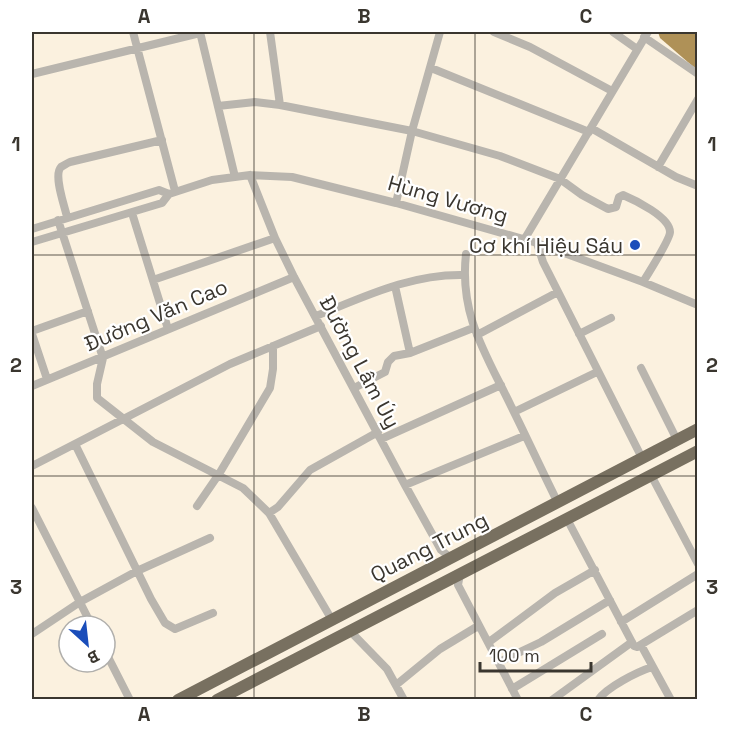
<svg xmlns="http://www.w3.org/2000/svg" width="729" height="731" font-family="'Space Grotesk',sans-serif">
	<style>
		.water { fill: #af9157 }
		.lines { fill: none; stroke-linecap: round; stroke-linejoin: round }
		.minor { stroke: #b9b5ae; stroke-width: 8 }
		.highway { stroke: #787060; stroke-width: 12 }
		.grid { fill: none; stroke: #3a362f; stroke-width: 1.5; stroke-opacity: 0.55 }
		.poi-dot { fill: #1a4dba; stroke: #fff; stroke-width: 2 }
		.labels { text-anchor: middle; dominant-baseline: central; stroke-width: 4.5; stroke-linejoin: round; paint-order: stroke }
		.street-label { font-size: 21px; fill: #3a362f; stroke: #fff }
		.poi-label { font-size: 21px; fill: #3a362f; stroke: #fff; text-anchor: end }
		.neatline { fill: none; stroke: #3a362f; stroke-width: 2 }
		.grid-label { font-size: 20px; text-anchor: middle; font-weight: bold; fill: #3a362f }
	</style>
	<rect width="100%" height="100%" fill="#fbf1df"/>
	<!-- water -->
	<path class="water" d="M658,32H697V70L660,38Z"/>
	<g class="lines">
		<!-- minor -->
		<path class="minor" d="M133,32L175,191
			M200,32L235,177
			M270,32L280,105
			M494,32L530,47L612,91
			M613,32L637,49
			M644,37L698,74
			M431,68L589,132
			M32,74L200,33
			M218,106L255,102L280,105L412,131L500,156L560,179L582,195L608,209L616,207L619,197L623,195C635,200 670,217 670,232C670,239 648,274 643,282
			M591,128L676,177L698,186
			M658,167L698,99
			M250,175L275,238L294,277L405,485L441,550L451,558
			M169,194L212,180L250,175L292,177L396,203L537,243L643,282L698,305
			M396,203L412,131L440,32
			M132,213L168,329
			M67,217C65,207 53,175 61,167C61,167 69,162 70,162L162,140
			M58,220L103,358L97,384V398L153,442L243,488L269,513L332,620
			M32,229L159,190L169,194
			M524,240L648,32
			M32,242L162,203L169,194
			M537,243L543,262L642,458
			M466,254C459,315 486,354 511,406C527,438 542,471 558,503
			M153,280L275,238
			M395,286L410,353
			M316,316C364,297 410,274 463,275
			M32,331L88,311
			M32,334L47,379
			M579,334L611,318
			M477,335L558,292
			M641,368L677,440
			M32,386L294,277
			M354,388L385,372L388,362L394,356L410,353L473,328
			M514,412L597,372
			M381,439L501,385
			M75,444L151,599L165,623L175,629L213,613
			M32,466L230,364L321,326
			M651,475L698,564
			M405,485L524,436
			M197,506L219,474L270,388L273,369V346
			M32,508L92,626
			M269,513L278,507L310,470L378,432
			M567,519L634,646L637,647L698,610
			M460,574L458,585L518,700
			M621,622L698,574
			M350,631L387,669L404,700
			M32,634L80,602L137,571L210,538
			M489,642L555,593L595,570
			M641,645L671,700
			M105,651L130,700
			M499,662L541,642L610,600
			M396,685L440,649L478,626
			M512,689L602,634
			M552,700L632,642
			M598,700C607,687 637,672 652,667"/>
		<!-- highway -->
		<path class="highway" d="M178,700L698,429
			M217,700L698,451"/>
	</g>
	<!-- grid -->
	<path class="grid" d="M254,32V700M475,32V700M32,255H698M32,476H698"/>
	<!-- markers -->
	<circle class="poi-dot" cx="635" cy="245" r="6"/>
	<g class="labels">
		<!-- street labels -->
		<g class="street-label">
			<text transform="translate(448 199) rotate(16)">Hùng Vương</text>
			<text transform="translate(156 315) rotate(-23)">Đường Văn Cao</text>
			<text transform="translate(360 362) rotate(62)">Đường Lâm Úy</text>
			<text transform="translate(429 547) rotate(-27)">Quang Trung</text>
		</g>
		<!-- poi labels -->
		<g class="poi-label">
			<text x="623" y="245">Cơ khí Hiệu Sáu</text>
		</g>
	</g>
	<!-- border -->
	<rect width="729" height="731" fill="none" stroke="#ffffff" stroke-width="66"/>
	<!-- north arrow -->
	<g transform="translate(87 644) rotate(153)"><circle r="28" fill="#ffffff" stroke="#b0afac" stroke-width="1.5"/>
	<path d="M0-4.5L10 22L0 15L-10 22Z" fill="#1a4dba"/>
	<text y="-9" font-size="16" font-weight="bold" text-anchor="middle" fill="#3a362f">B</text>
	</g>
	<!-- scale -->
	<path d="M480 662v9h111v-9" fill="none" stroke="#3a362f" stroke-width="3"/>
	<text x="489" y="662" font-size="18" fill="#3a362f" stroke="#ffffff" stroke-width="4.5" paint-order="stroke">100 m</text>
	<rect x="33" y="33" width="663" height="665" class="neatline"/>
	<g class="grid-label">
		<text x="144" y="23">A</text>
		<text x="364" y="23">B</text>
		<text x="586" y="23">C</text>
		<text x="16" y="151">1</text>
		<text x="712" y="151">1</text>
		<text x="16" y="372">2</text>
		<text x="712" y="372">2</text>
		<text x="16" y="594">3</text>
		<text x="712" y="594">3</text>
		<text x="144" y="721">A</text>
		<text x="364" y="721">B</text>
		<text x="586" y="721">C</text>
	</g>
</svg>
